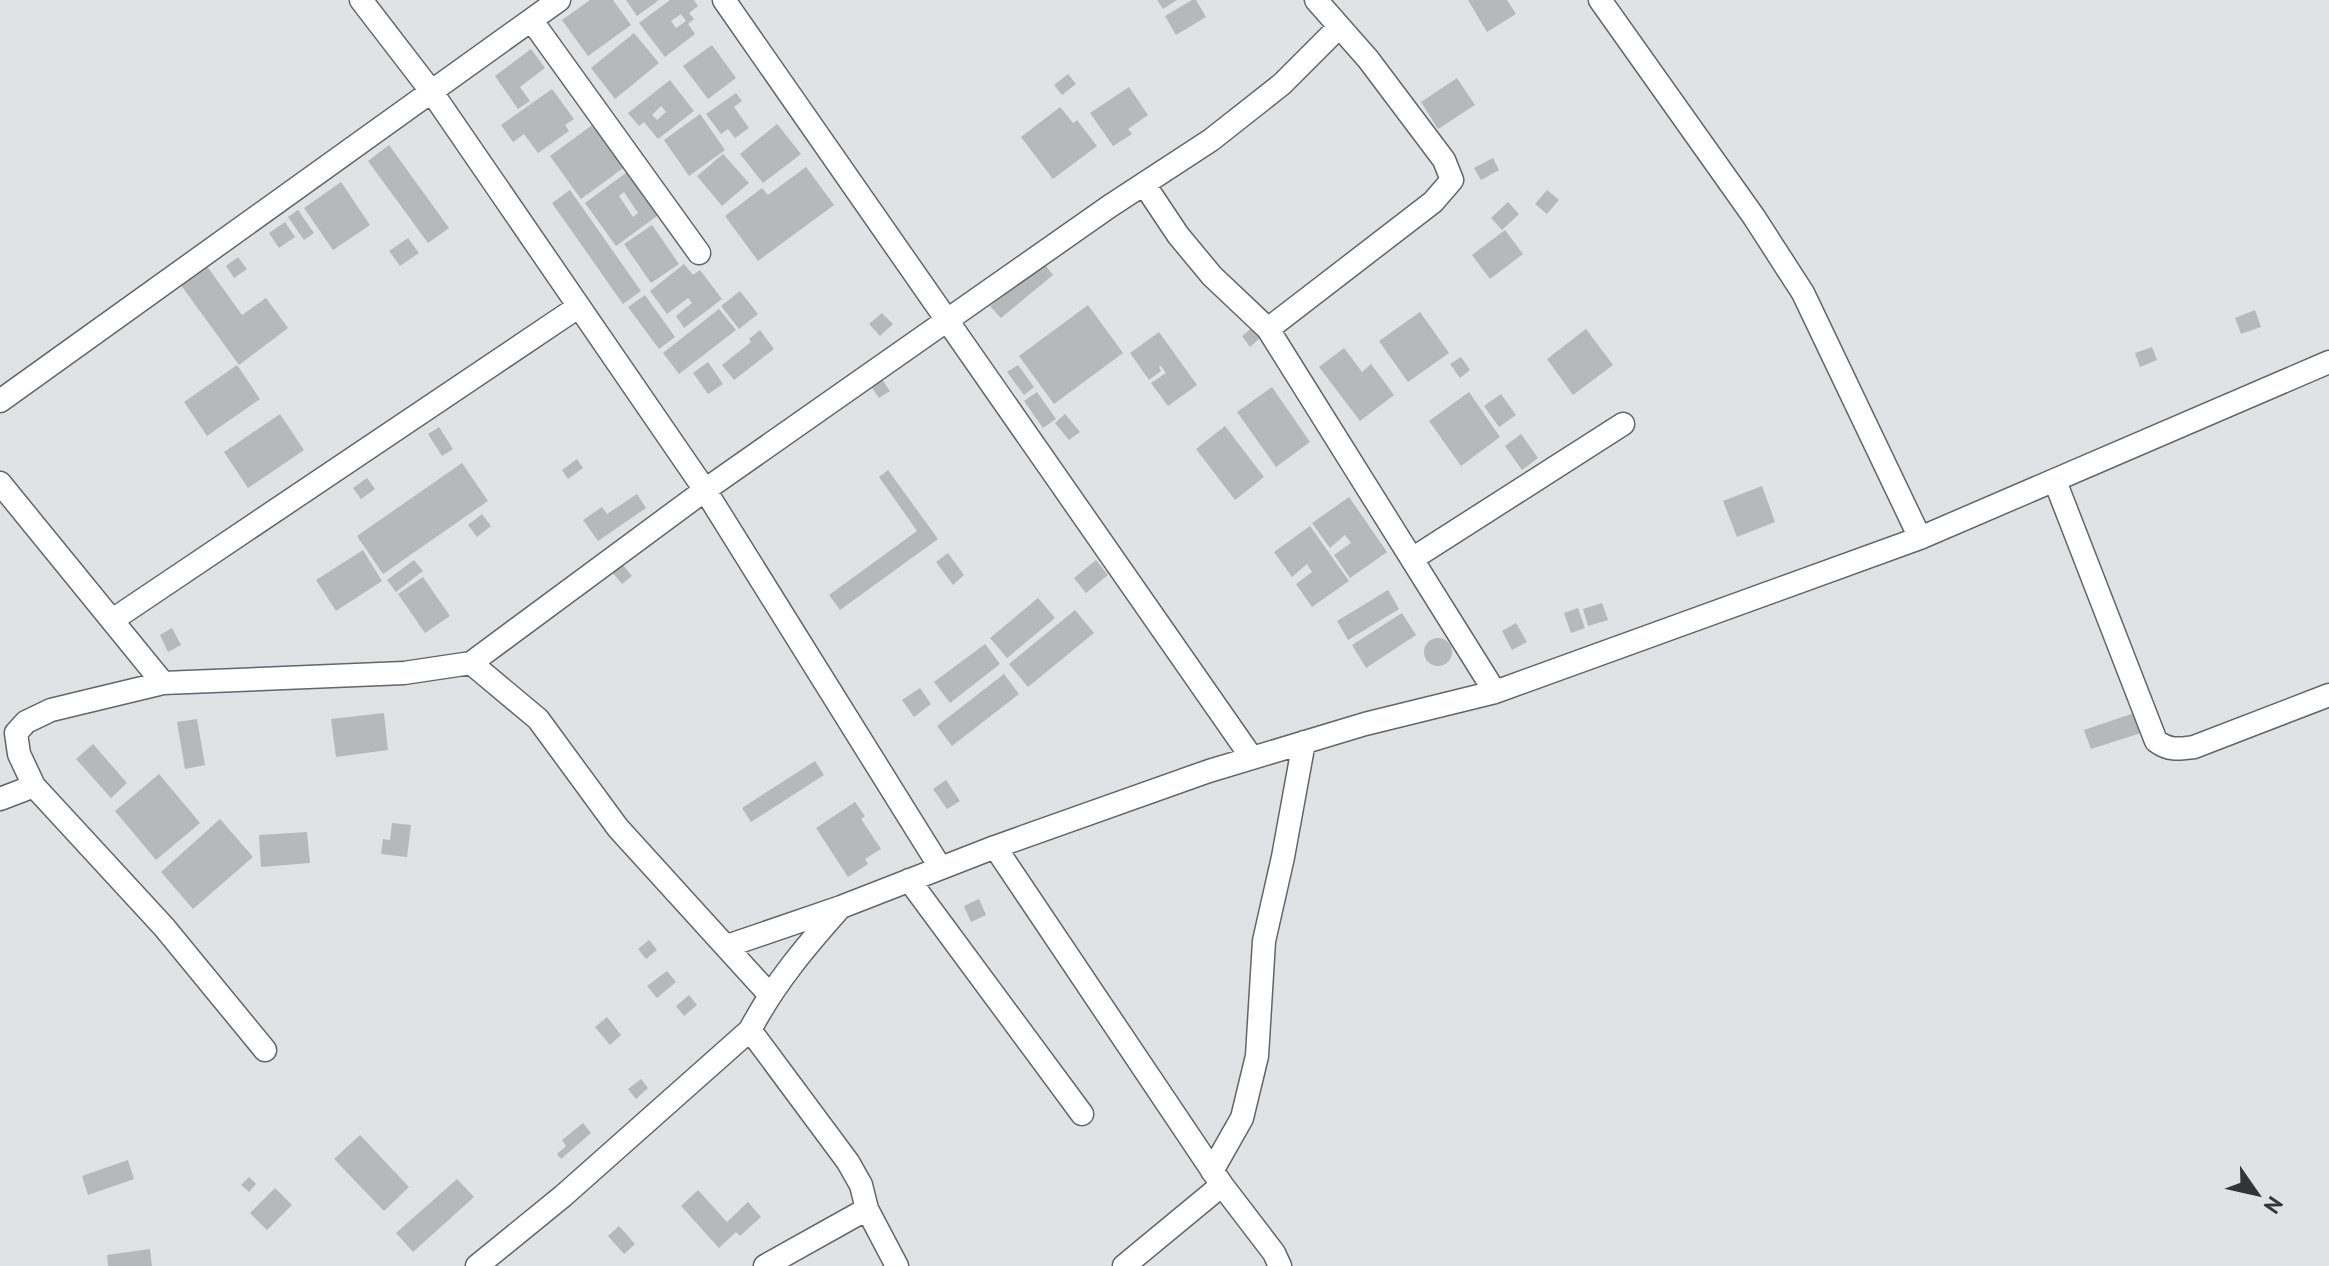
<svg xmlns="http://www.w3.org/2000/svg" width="2329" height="1266" font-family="'PT Sans',sans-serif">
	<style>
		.building { fill: #b7b8bc; fill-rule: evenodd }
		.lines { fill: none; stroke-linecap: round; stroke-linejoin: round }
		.minor-casing { stroke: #646569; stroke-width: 25 }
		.minor { stroke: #fff; stroke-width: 22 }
	</style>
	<rect width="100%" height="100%" fill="#e0e2e6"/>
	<!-- building -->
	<path class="building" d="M590,0H613L631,25L588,56L562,20Z
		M626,0H659L637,16Z
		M670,0H694L698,6L689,13L694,19L688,24L695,34L665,57L639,23ZM681,14L686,21L676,28L671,21Z
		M1157,0H1177L1163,9Z
		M1192,0H1196L1206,17L1176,35L1165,16Z
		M1468,0H1507L1516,14L1487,32Z
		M634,33L659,63L615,99L591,68Z
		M712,45L736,78L708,99L683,66Z
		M531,49L545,68L520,87L530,101L518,109L495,76Z
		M1068,74L1076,84L1062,95L1054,85Z
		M1457,78L1475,105L1438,129L1421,102Z
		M670,80L694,111L658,139L644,122L639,126L628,113ZM661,106L666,112L657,120L652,115Z
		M1129,87L1148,115L1128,129L1132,134L1113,146L1090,113Z
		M552,89L574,119L565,125L569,131L538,153L524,134L513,142L501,125Z
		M736,93L742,101L734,107L749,128L735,138L728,129L721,134L706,114Z
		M1060,107L1073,123L1077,120L1097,146L1053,179L1021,137Z
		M700,114L725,150L689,176L664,140Z
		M595,123L626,166L581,199L550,156Z
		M777,124L801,154L763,183L740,154Z
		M389,145L449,228L428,243L368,161Z
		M723,154L749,183L722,206L697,176Z
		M1493,158L1499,170L1481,180L1474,168Z
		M806,167L834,205L758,261L725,216L762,188L768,195Z
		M630,170L661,213L616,246L585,203ZM624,192L638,213L633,217L619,196Z
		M341,182L370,225L333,250L304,208Z
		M570,190L641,291L623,304L552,203Z
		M1547,190L1559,200L1547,214L1535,204Z
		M1508,202L1519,214L1502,230L1491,218Z
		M298,210L314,233L304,240L288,217Z
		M285,222L295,237L279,248L269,233Z
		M652,225L679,264L651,283L624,244Z
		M1505,230L1523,254L1490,279L1472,255Z
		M408,238L419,253L400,266L389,251Z
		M238,257L247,269L234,278L226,266Z
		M204,262L242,315L266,298L288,328L239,365L178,281Z
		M1043,262L1053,275L1001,318L990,306Z
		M684,264L693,275L700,270L722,299L684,328L676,316L692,303L688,298L667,314L650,291Z
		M740,291L758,314L739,329L721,306Z
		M645,295L675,337L659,349L628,307Z
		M1088,305L1123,353L1054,404L1019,356Z
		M719,309L736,330L679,374L663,353Z
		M2255,310L2261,327L2241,334L2235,318Z
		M1420,312L1449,353L1408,382L1379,341Z
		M882,313L893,324L880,336L869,324Z
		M1253,327L1261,337L1250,347L1242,336Z
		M1586,329L1613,365L1573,395L1547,359Z
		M760,330L774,349L734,380L722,365L751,342L749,339Z
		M1159,332L1197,385L1168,406L1151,383L1166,373L1161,366L1159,367L1161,371L1149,380L1130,353Z
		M2152,347L2157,360L2140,367L2135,353Z
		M1344,348L1362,372L1371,364L1394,395L1360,421L1319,367Z
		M1461,357L1470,370L1460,378L1450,364Z
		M708,362L723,384L708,394L693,373Z
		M237,365L260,399L207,436L184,402Z
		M1018,365L1034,387L1024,395L1007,372Z
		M879,375L890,391L879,398L868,382Z
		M1272,387L1310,442L1276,467L1237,412Z
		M1037,392L1056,419L1043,428L1024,401Z
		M1469,392L1500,437L1461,466L1429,421Z
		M1501,394L1516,415L1499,427L1484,406Z
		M280,414L304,450L248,488L224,452Z
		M1065,414L1080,432L1069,440L1055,423Z
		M1225,426L1264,477L1235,500L1196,449Z
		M439,427L453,449L442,456L428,434Z
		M1521,434L1538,458L1522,470L1505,446Z
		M577,459L583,468L568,479L562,470Z
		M462,463L488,501L383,574L357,536Z
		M888,470L938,539L840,610L829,595L917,531L879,477Z
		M367,478L375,489L361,499L353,488Z
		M1762,486L1775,522L1737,537L1723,501Z
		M637,494L646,508L598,541L583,520L602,507L607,514Z
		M1349,497L1387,552L1350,578L1334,555L1351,543L1345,535L1330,548L1312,523Z
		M482,514L491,526L477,537L468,525Z
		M1310,526L1349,581L1312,607L1296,584L1312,572L1307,564L1292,577L1274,552Z
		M363,550L382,581L336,611L316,580Z
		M948,553L964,575L953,585L936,562Z
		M414,560L423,571L396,592L387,580Z
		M1096,560L1108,575L1086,593L1074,578Z
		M623,565L632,576L622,584L613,573Z
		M423,577L450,616L425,633L398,594Z
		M1388,590L1399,609L1348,640L1337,621Z
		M1038,598L1055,618L1007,658L990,638Z
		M1602,603L1608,620L1588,626L1583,609Z
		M1578,608L1585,628L1571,633L1564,613Z
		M1075,610L1094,633L1028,687L1009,664Z
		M1402,613L1416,635L1366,668L1352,645Z
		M1516,623L1527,642L1512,650L1502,631Z
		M172,628L181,645L168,652L160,635Z
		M1424 652a14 14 0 1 1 28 0a14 14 0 1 1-28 0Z
		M985,644L1000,664L950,703L934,682Z
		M1004,674L1019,694L952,746L937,726Z
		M920,688L931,704L914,717L902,700Z
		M384,713L388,750L336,757L331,719Z
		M2134,713L2141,733L2091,749L2084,730Z
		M197,719L205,765L185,769L177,722Z
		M93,744L127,783L111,798L76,759Z
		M815,761L824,775L751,822L742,808Z
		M159,774L200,823L156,860L115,811Z
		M946,780L960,801L947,809L933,789Z
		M855,802L865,816L861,819L881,849L865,859L868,864L848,877L816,828Z
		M220,819L253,857L193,909L161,872Z
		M392,823L411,825L407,857L381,854L383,839L390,840Z
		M307,832L310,863L261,867L259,835Z
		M979,899L986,915L971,922L964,906Z
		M649,940L657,950L646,959L638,949Z
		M667,971L676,982L657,998L647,986Z
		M689,995L697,1005L684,1016L676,1006Z
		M607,1017L621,1035L610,1045L595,1027Z
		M641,1079L648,1088L636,1099L628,1089Z
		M583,1123L591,1133L561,1159L557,1154L566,1146L562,1140Z
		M360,1135L409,1187L384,1211L334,1159Z
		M128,1160L134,1179L88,1195L82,1176Z
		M249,1177L256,1184L249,1192L241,1185Z
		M457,1179L474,1197L413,1252L396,1233Z
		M275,1188L292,1205L267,1230L250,1213Z
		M698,1190L727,1222L748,1202L761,1217L740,1236L736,1232L719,1248L681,1206Z
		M619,1226L635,1244L624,1254L608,1236Z
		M150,1249L152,1266H108L107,1255Z"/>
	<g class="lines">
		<defs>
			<path id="minor" d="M361,0L431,91L705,490L940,867
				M724,0L1252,758
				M1316,0L1368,59L1444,160L1452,180L1433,202L1268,329L1495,692
				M1600,0L1754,217L1803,293L1920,538
				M532,21L699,253
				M1144,184L1178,235L1212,276L1268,329
				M0,401L559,0
				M2055,481L2156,741C2169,751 2179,749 2194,747L2329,695
				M0,483L163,683
				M1412,559L1623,424
				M114,619L578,307
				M471,663L705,490L1110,206L1211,140L1282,84L1339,27
				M0,799L34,786
				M995,847L1222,1185L1274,1253L1280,1266
				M909,880L1082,1114
				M727,946L841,907L995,847L1209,771L1365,724L1495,692L1920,538L2329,362
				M750,1030L848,1162L861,1185L867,1209L897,1266
				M265,1050L164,927L34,786L19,754L16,733L26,722L51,710L163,683L404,673L471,663L538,719L618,828L769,994
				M1212,1171L1242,1118L1257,1056L1264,941L1283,857L1304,742
				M477,1266L563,1196L750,1030C774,984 806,946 840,908
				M765,1266L867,1209
				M1124,1266L1222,1185"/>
		</defs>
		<!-- minor casing -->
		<use href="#minor" class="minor-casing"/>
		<!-- minor -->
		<use href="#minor" class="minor"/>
	</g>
	<!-- north arrow -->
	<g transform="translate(2257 1194) rotate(124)" stroke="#e0e2e6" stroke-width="6" paint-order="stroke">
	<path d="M0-6L14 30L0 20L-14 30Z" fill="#343436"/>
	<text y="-12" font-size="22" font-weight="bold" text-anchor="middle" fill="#343436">N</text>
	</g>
</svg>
